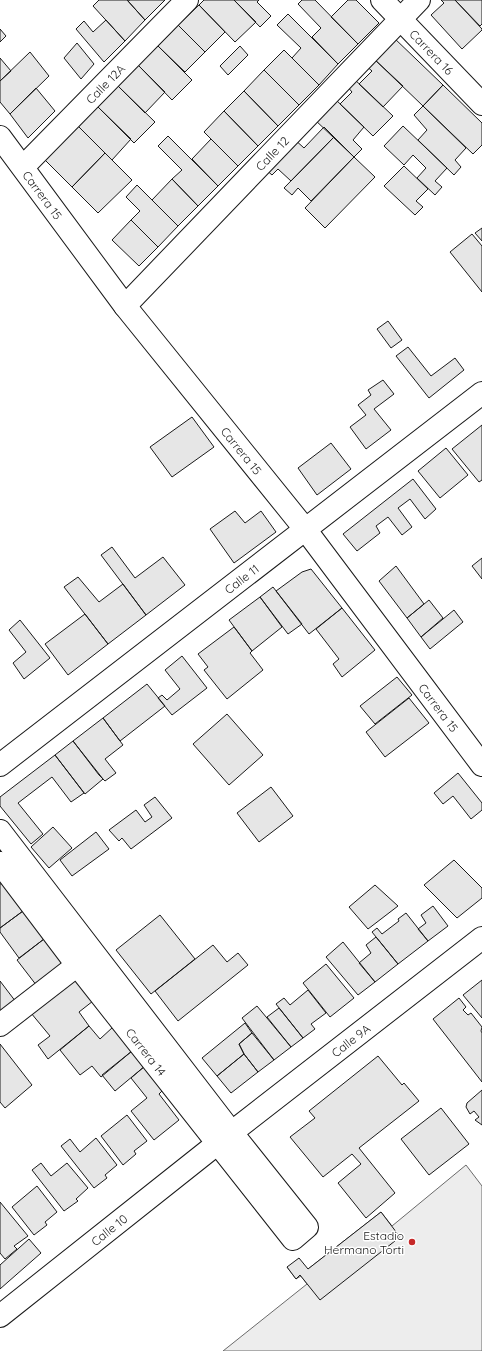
<svg xmlns="http://www.w3.org/2000/svg" width="482" height="1351" font-family="Quicksand,sans-serif">
	<style>
		.built { fill: #ededed; stroke: #6a6a6a }
		.building { fill: #e6e6e6; stroke: #1a1a1a }
		.lines { fill: none; stroke-linecap: round; stroke-linejoin: round }
		.minor-casing { stroke: #1a1a1a; stroke-width: 24 }
		.minor { stroke: #fff; stroke-width: 22 }
		.poi-dot { fill: #c62828; stroke: #fff; stroke-width: 1.5 }
		.labels { text-anchor: middle; dominant-baseline: central; stroke-width: 3; stroke-linejoin: round; paint-order: stroke }
		.street-label { font-size: 12px; fill: #1a1a1a; stroke: #fff }
		.poi-label { font-size: 12px; fill: #1a1a1a; stroke: #fff; text-anchor: end }
	</style>
	<rect width="100%" height="100%" fill="#fff"/>
	<!-- built -->
	<path class="built" d="M466,1165L482,1186V1351H223L307,1284L301,1276L296,1279L287,1267L308,1269L381,1212L392,1226Z"/>
	<!-- building -->
	<path class="building" d="M99,0H127L145,20L125,41L93,6Z
		M130,0H165L145,20L128,1Z
		M204,0H234L256,22L235,42L199,5Z
		M234,0H259L257,2L271,16L260,27Z
		M302,0H315L358,44L338,64L312,37L321,28L298,4Z
		M348,0H356L379,23L358,44L331,17Z
		M441,0H455L482,29V30L462,49L431,15L444,3Z
		M455,0H482V24L480,26Z
		M199,5L225,32L205,52L178,25Z
		M288,14L338,64L319,85L292,58L301,48L277,25Z
		M106,20L125,41L104,62L76,29L84,21L93,32Z
		M178,25L205,52L185,72L158,46Z
		M0,29L6,36L0,42Z
		M392,36L443,85L423,106L372,57Z
		M77,43L94,64L81,79L64,58Z
		M158,46L192,80L172,100L138,65Z
		M240,46L248,55L228,75L220,66Z
		M284,50L319,85L299,105L264,70Z
		M30,52L49,76L10,114L0,102V81Z
		M372,57L403,86L383,107L359,84L372,71L365,65Z
		M0,58L11,71L0,81Z
		M138,65L165,92L145,113L118,86Z
		M264,70L299,105L278,126L244,91Z
		M352,77L393,116L373,136L340,104L352,92L346,85Z
		M443,85L482,123V145L473,154L423,106Z
		M118,86L155,122L134,143L98,107Z
		M36,88L55,111L28,138L10,114Z
		M244,91L278,126L258,146L224,111Z
		M333,97L364,127L353,140L362,149L354,157L313,118Z
		M423,106L466,148L455,160L461,167L454,175L418,140L427,130L414,115Z
		M98,107L131,139L112,160L78,126Z
		M224,111L258,146L238,166L204,132Z
		M78,126L105,153L72,187L45,160Z
		M403,126L447,168L435,181L442,187L435,195L417,178L426,168L413,155L404,165L384,146Z
		M324,127L334,137L291,181L278,169L272,175L264,168L293,138L304,148Z
		M168,136L218,186L198,206L172,179L182,170L158,146Z
		M334,137L354,157L311,201L298,188L292,195L284,188Z
		M211,139L238,166L218,186L192,159Z
		M105,153L132,180L98,213L72,187Z
		M354,157L375,177L325,228L305,208Z
		M404,166L428,189L416,201L423,207L415,215L384,186Z
		M172,179L198,206L178,226L152,200Z
		M137,185L178,226L158,247L131,220L140,211L126,197Z
		M131,220L158,247L139,266L112,240Z
		M482,228V241L475,233Z
		M472,234L482,246V292L450,252Z
		M388,321L402,340L391,348L377,329Z
		M408,347L431,376L455,358L464,370L429,398L396,356Z
		M383,380L394,394L374,409L391,430L366,449L350,427L366,415L358,405L371,395L368,390Z
		M192,417L214,447L172,477L150,447Z
		M482,425V480L479,482L452,449Z
		M331,443L351,469L317,495L298,468Z
		M446,448L468,475L440,498L418,471Z
		M413,479L436,509L425,519L410,499L398,508L412,527L402,535L388,517L376,526L380,533L357,551L343,534Z
		M235,511L245,523L261,511L276,532L234,563L210,529Z
		M112,547L135,578L163,557L185,585L146,615L101,555Z
		M482,558V579L472,566Z
		M396,566L424,604L407,618L379,581Z
		M311,569L342,608L309,634L276,591L302,572Z
		M78,577L99,602L123,584L146,615L108,644L64,587Z
		M273,587L302,624L288,634L260,597Z
		M260,597L282,627L252,651L229,620Z
		M429,600L443,618L421,637L407,618Z
		M342,608L375,650L342,677L333,664L339,659L316,629Z
		M454,610L463,622L430,649L421,637Z
		M85,614L108,644L68,675L45,644Z
		M20,620L50,658L24,679L13,663L26,652L9,630Z
		M234,627L252,651L250,653L263,670L227,699L204,670L208,667L198,654Z
		M182,656L207,688L172,715L158,698L162,695L167,700L180,689L165,670Z
		M397,677L412,695L375,724L360,706Z
		M147,684L165,706L120,741L103,718Z
		M409,698L429,723L385,757L366,732Z
		M227,714L263,755L229,785L193,744Z
		M103,718L123,745L105,759L116,773L105,781L99,775L73,741Z
		M73,741L103,779L85,794L55,755Z
		M55,755L84,793L71,802L52,777L18,803L43,834L31,844L0,806V797Z
		M458,773L482,803V810L471,819L453,796L443,804L434,793Z
		M271,787L293,816L259,842L237,813Z
		M155,797L172,818L131,849L122,838L119,841L109,830L136,810L145,822L152,817L144,805Z
		M53,827L72,848L49,868L31,847Z
		M96,832L109,849L72,876L60,860Z
		M454,860L482,888V898L457,918L424,885Z
		M3,883L23,911L0,928V884Z
		M375,885L398,906L368,929L349,907Z
		M433,906L448,926L428,941L418,929L426,923L421,915Z
		M23,911L44,939L19,958L0,932V928Z
		M406,913L428,941L398,964L372,932L377,928L382,934L399,921L398,919Z
		M160,915L195,959L151,994L116,950Z
		M376,937L398,964L375,982L359,963L371,953L366,945Z
		M44,939L64,965L37,986L17,960Z
		M343,942L375,982L358,995L326,957Z
		M213,945L227,962L238,953L248,965L178,1021L155,991Z
		M326,964L354,998L330,1017L303,983Z
		M75,978L93,1001L79,1012L89,1026L48,1059L38,1045L50,1036L31,1013Z
		M482,980V1018L463,995Z
		M0,981L16,1002L0,1012Z
		M308,990L326,1013L311,1024L315,1029L303,1038L276,1004L284,998L290,1005Z
		M459,998L466,1007L463,1010L468,1015L471,1013L482,1027L481,1031L482,1033V1082L433,1019Z
		M257,1006L291,1047L274,1060L242,1018Z
		M279,1008L303,1038L291,1047L267,1017Z
		M245,1023L252,1033L239,1044L244,1054L217,1076L202,1058Z
		M89,1026L100,1039L113,1027L132,1051L101,1077L92,1066L80,1075L60,1050Z
		M252,1033L274,1060L258,1072L244,1054L239,1044Z
		M0,1044L32,1085L5,1108L0,1102Z
		M132,1051L145,1066L115,1091L102,1075Z
		M244,1054L258,1072L231,1093L217,1076Z
		M378,1056L402,1085L404,1083L419,1101L359,1148L395,1193L366,1218L338,1183L361,1164L352,1154L323,1177L290,1137L315,1118L309,1111Z
		M145,1066L163,1090L159,1094L179,1120L154,1140L131,1111L147,1098L131,1078Z
		M482,1090V1125L475,1120L479,1117L474,1111L470,1114L466,1107L467,1103Z
		M441,1108L469,1144L429,1175L401,1139Z
		M127,1115L147,1141L134,1151L136,1154L123,1165L101,1136Z
		M96,1138L117,1165L105,1175L107,1178L94,1188L61,1146L70,1139L80,1152Z
		M41,1163L51,1176L67,1163L88,1188L76,1199L78,1201L64,1211L32,1170Z
		M37,1186L57,1212L45,1222L47,1225L34,1235L12,1207Z
		M0,1202L28,1236L14,1246L17,1249L5,1259L0,1253Z
		M381,1212L400,1237L320,1300L300,1275L296,1279L287,1267L299,1258L308,1269Z
		M29,1239L41,1253L0,1289V1265Z"/>
	<g class="lines">
		<defs>
			<g id="minor">
				<path id="s1" d="M382,0L482,104"/>
				<path id="s2" d="M0,137L125,306L305,529L482,765"/>
				<path id="s3" d="M23,167L187,0"/>
				<path id="s4" d="M125,306L419,0"/>
				<path id="s5" d="M0,765L482,393"/>
				<path d="M0,831L232,1133L307,1227L293,1239L77,965L0,863"/>
				<path d="M0,1025L89,956"/>
				<path id="s6" d="M0,1316L218,1143L482,938"/>
			</g>
		</defs>
		<!-- minor casing -->
		<use href="#minor" class="minor-casing"/>
		<!-- minor -->
		<use href="#minor" class="minor"/>
	</g>
	<!-- markers -->
	<circle class="poi-dot" cx="412" cy="1242" r="4"/>
	<g class="labels">
		<!-- street labels -->
		<g class="street-label">
			<text stroke="none"><textPath href="#s1" startOffset="72">Carrera 16</textPath></text>
			<text stroke="none"><textPath href="#s3" startOffset="117">Calle 12A</textPath></text>
			<text stroke="none"><textPath href="#s4" startOffset="212">Calle 12</textPath></text>
			<text stroke="none"><textPath href="#s2" startOffset="72">Carrera 15</textPath></text>
			<text stroke="none"><textPath href="#s2" startOffset="396">Carrera 15</textPath></text>
			<text stroke="none"><textPath href="#s5" startOffset="305">Calle 11</textPath></text>
			<text stroke="none"><textPath href="#s2" startOffset="720">Carrera 15</textPath></text>
			<text stroke="none"><textPath href="#s6" startOffset="446">Calle 9A</textPath></text>
			<text transform="translate(146 1052) rotate(52)">Carrera 14</text>
			<text stroke="none"><textPath href="#s6" startOffset="139">Calle 10</textPath></text>
		</g>
		<!-- poi labels -->
		<g class="poi-label">
			<text x="404" y="1235">Estadio<tspan x="404" dy="14">Hermano Torti</tspan></text>
		</g>
	</g>
</svg>
